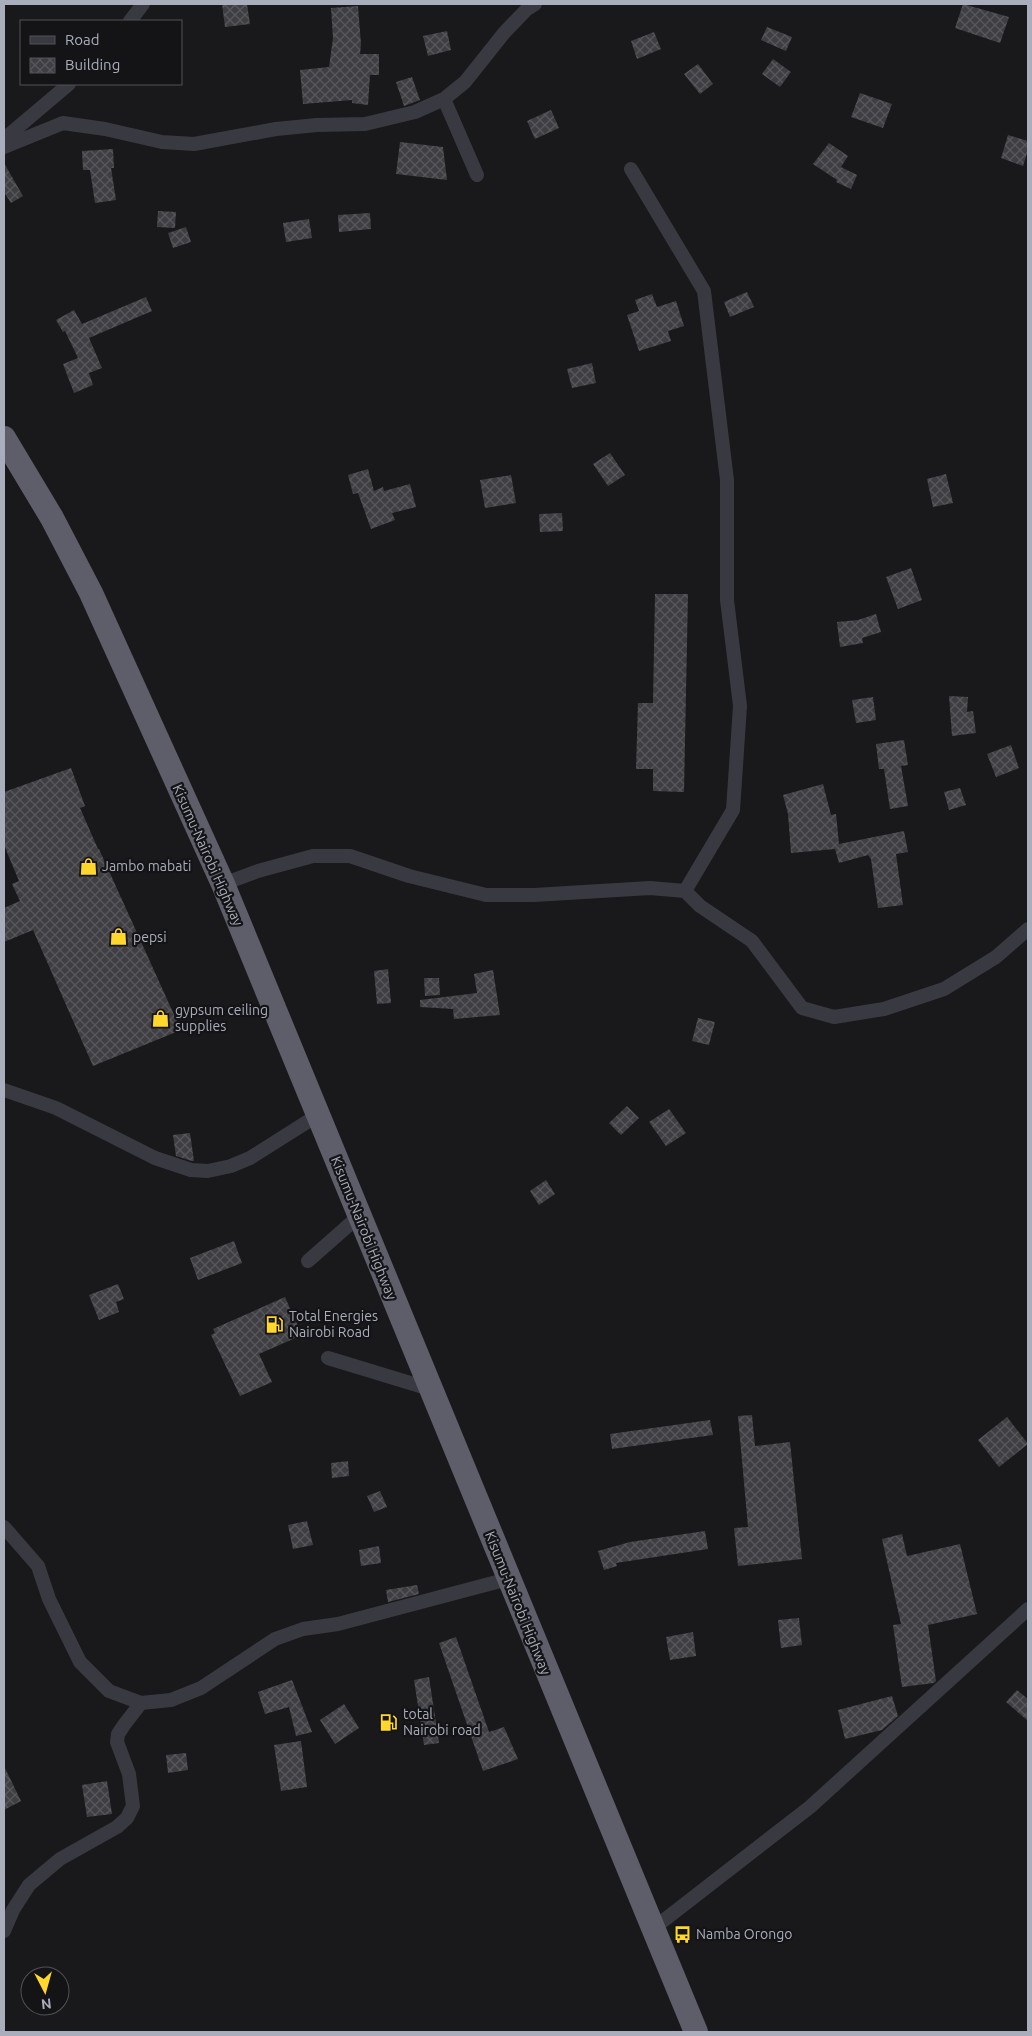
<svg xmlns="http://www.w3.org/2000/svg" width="1032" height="2036" font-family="Ubuntu,sans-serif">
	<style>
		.building { fill: url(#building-cross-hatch) }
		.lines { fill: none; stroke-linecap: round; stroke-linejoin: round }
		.minor { stroke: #393941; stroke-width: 14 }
		.trunk { stroke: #5d5e69; stroke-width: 24 }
		.labels { text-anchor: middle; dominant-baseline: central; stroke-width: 4.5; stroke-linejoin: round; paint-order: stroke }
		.street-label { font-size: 14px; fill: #aaadbc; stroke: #141416 }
		.poi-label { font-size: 14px; fill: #aaadbc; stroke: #141416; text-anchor: start }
	</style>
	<defs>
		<pattern id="building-cross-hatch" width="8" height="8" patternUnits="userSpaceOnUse" patternTransform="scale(1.25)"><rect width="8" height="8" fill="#3e3e43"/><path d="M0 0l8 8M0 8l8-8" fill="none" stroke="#57575c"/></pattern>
	</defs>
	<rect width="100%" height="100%" fill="#19191b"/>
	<!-- building -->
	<path class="building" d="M222,4H247L250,24L225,27Z
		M963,4L1009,17L1000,43L955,28Z
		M358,6L361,44L360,54H379V75H370L368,105L352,103V100L303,104L300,70L329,67L333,38L331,8Z
		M767,27L792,37L786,51L761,40Z
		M447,31L451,50L428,56L423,36Z
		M654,32L661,49L637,59L631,41Z
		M773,59L791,72L780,87L762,74Z
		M698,64L713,84L700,94L684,74Z
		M412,77L420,100L404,106L396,82Z
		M860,93L892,104L883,128L851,117Z
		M551,110L559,128L535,139L527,121Z
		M1008,135L1028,141V150L1023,166L1001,158Z
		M400,142L443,147L447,180L396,174Z
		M829,143L848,156L841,167L857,175L851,189L836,182L837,180L813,164Z
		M113,149L114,168H111L116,200L95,203L90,170H83L82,151Z
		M4,163L23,196L11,203L4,192Z
		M158,211L176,212L175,228L157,227Z
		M370,213L371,229L339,232L338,215Z
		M309,219L312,238L286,242L283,223Z
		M186,227L191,242L173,248L168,233Z
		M747,292L754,307L730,317L724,302Z
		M652,294L657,307L676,301L684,326L668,331L671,341L639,351L627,315L639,311L635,300Z
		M146,297L152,311L89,338L102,368L89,373L93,385L74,393L63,364L78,358L65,331L63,332L56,320L74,310L82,324Z
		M592,363L596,383L572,388L567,369Z
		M610,453L625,475L608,486L593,464Z
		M368,469L374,491L383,487L384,491L410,484L416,507L392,513L395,520L371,529L358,493L353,494L348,475Z
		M946,474L953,503L933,507L927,479Z
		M511,475L516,503L485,508L480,480Z
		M562,513L563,531L540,532L539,514Z
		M911,568L922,600L898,609L886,577Z
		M655,594H688L684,792L653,791V769H636L638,703H653Z
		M876,614L881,632L862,638L863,643L840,647L837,622L858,620Z
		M949,696L968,697L967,712L973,711L976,733L952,736Z
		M873,697L876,720L856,723L852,700Z
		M904,740L908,765L901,766L908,806L890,809L884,769H879L876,744Z
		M1011,745L1019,768L996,777L987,754Z
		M71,768L85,806L80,808L98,849H99L181,1030L93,1066L33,930L4,942V908L20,901L12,884L19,881L4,845V792Z
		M823,784L831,815L836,814L839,844L904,831L908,852L896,854L903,905L878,908L871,859L868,855L839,863L835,849L791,853L788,814L783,795Z
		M960,788L966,805L949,810L944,792Z
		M388,969L391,1003L377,1004L374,971Z
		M493,970L500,1015L454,1019L453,1009L420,1007V1000L477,993L474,974Z
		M424,978H439L440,995L425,996Z
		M698,1018L715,1022L709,1045L692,1041Z
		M627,1106L639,1118L621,1135L609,1123Z
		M669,1109L686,1133L666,1146L649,1122Z
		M190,1133L194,1161H192L176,1156L173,1135Z
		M546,1180L555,1194L539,1205L530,1191Z
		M234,1241L242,1263L198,1280L190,1258Z
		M118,1284L124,1299L116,1302L119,1312L99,1320L89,1295Z
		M285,1297L302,1335L259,1354L272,1382L240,1396L211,1335L215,1333L213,1329Z
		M752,1415L755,1446L790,1442L802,1559L738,1566L734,1528L748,1527L738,1416Z
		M1007,1417L1028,1444L999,1467L978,1440Z
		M710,1420L713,1435L612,1449L610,1434Z
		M348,1461L349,1476L332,1478L331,1463Z
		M380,1491L387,1507L374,1512L367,1496Z
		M307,1521L313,1545L293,1549L288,1525Z
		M705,1531L708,1549L616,1563L617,1566L604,1570L598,1551L630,1542Z
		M902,1534L907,1556L960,1544L977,1614L928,1625L936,1681L934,1683L902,1687L893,1625L901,1624L882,1539Z
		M379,1546L381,1563L361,1566L359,1550Z
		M417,1585L419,1594L388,1602L386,1590Z
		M799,1618L802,1645L781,1648L778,1620Z
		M693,1632L696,1656L670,1660L666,1637Z
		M456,1637L489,1732L504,1727L518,1759L483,1771L439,1643Z
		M429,1677L439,1743L424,1745L414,1680Z
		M292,1680L301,1703L312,1732L296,1736L289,1707L265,1714L258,1692Z
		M1017,1690L1028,1699V1721L1006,1702Z
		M892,1696L898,1716L882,1730L845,1739L838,1710Z
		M344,1704L359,1728L335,1744L320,1720Z
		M301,1741L307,1787L281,1791L274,1745Z
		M186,1753L188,1770L168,1773L166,1755Z
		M4,1766L21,1801L4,1810Z
		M107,1781L112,1814L87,1817L82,1785Z"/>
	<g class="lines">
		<!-- minor -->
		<path class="minor" d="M130,21L143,4
			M444,99L477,175
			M4,139L69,84
			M4,147L63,123L105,129L162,142L194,144L276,129L317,125L365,124L415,112L444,99L465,82L504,33L527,9L535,4
			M631,169L704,291L727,480V600L740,706L733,810L685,891
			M223,884L258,871L313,856H350L409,876L486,895H534L650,888L685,891L700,906L752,941L802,1008L834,1017L884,1009L944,989L996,957L1028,929
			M4,1090L56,1108L155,1158L191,1170L208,1171L231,1166L250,1158L318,1115
			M308,1261L359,1216
			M328,1358L430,1389
			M4,1527L38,1566L49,1599L80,1662L109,1691L141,1703L171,1700L201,1688L275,1639L303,1629L338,1624L508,1579
			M654,1928L810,1807L1028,1609
			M4,1931L13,1910L29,1885L60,1859L117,1827L127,1818L133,1806L129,1774L117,1742L118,1734L124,1725L141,1703"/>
		<!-- trunk -->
		<path class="trunk" d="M4,438L52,518L91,593L223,884L696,2032"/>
	</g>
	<!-- icons -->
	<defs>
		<symbol id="shop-bare" viewBox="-9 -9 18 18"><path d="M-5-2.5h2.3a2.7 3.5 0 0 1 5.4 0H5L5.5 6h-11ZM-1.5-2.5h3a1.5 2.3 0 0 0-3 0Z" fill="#ffd72d" stroke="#141416" stroke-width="2.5" paint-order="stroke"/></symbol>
		<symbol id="fuel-bare" viewBox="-9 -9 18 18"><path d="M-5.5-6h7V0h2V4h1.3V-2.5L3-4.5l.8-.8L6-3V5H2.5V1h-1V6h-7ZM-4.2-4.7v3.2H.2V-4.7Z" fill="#ffd72d" stroke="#141416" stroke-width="2.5" paint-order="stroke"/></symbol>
		<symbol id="bus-bare" viewBox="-9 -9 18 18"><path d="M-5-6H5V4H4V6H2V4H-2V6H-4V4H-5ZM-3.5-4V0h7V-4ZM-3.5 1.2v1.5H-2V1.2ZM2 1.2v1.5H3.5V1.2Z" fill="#ffd72d" stroke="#141416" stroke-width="2.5" paint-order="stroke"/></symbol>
	</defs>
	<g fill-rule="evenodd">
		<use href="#shop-bare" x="76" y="854" width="25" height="25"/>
		<use href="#shop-bare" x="106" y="924" width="25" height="25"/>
		<use href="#shop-bare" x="148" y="1006" width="25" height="25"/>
		<use href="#fuel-bare" x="262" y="1312" width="25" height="25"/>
		<use href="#fuel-bare" x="376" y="1710" width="25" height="25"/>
		<use href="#bus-bare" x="670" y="1922" width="25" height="25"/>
	</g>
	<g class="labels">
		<!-- street labels -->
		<g class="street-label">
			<text transform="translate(208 855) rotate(66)">Kisumu-Nairobi Highway</text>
			<text transform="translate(364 1228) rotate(68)">Kisumu-Nairobi Highway</text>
			<text transform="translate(518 1603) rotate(68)">Kisumu-Nairobi Highway</text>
		</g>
		<!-- poi labels -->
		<g class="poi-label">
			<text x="102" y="866">Jambo mabati</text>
			<text x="133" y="937">pepsi</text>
			<text x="175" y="1010">gypsum ceiling<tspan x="175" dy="16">supplies</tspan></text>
			<text x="289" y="1316">Total Energies<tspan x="289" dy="16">Nairobi Road</tspan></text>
			<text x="403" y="1714">total<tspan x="403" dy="16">Nairobi road</tspan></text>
			<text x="696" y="1934">Namba Orongo</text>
		</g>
	</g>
	<!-- border -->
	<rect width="1032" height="2036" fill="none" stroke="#aaadbc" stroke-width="10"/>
	<!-- legend -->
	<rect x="20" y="20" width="162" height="65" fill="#141416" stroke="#505158"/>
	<rect x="30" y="36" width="25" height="8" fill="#393941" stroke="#505158"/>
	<text x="65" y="45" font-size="15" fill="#aaadbc">Road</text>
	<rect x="30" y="58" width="25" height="15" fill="url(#building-cross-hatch)" stroke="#505158"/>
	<text x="65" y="70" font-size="15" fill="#aaadbc">Building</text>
	<!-- north arrow -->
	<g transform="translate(45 1991) rotate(174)"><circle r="24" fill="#141416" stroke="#505158"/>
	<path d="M0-4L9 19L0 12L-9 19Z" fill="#ffd72d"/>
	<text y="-8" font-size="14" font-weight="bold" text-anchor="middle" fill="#aaadbc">N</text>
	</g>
</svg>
